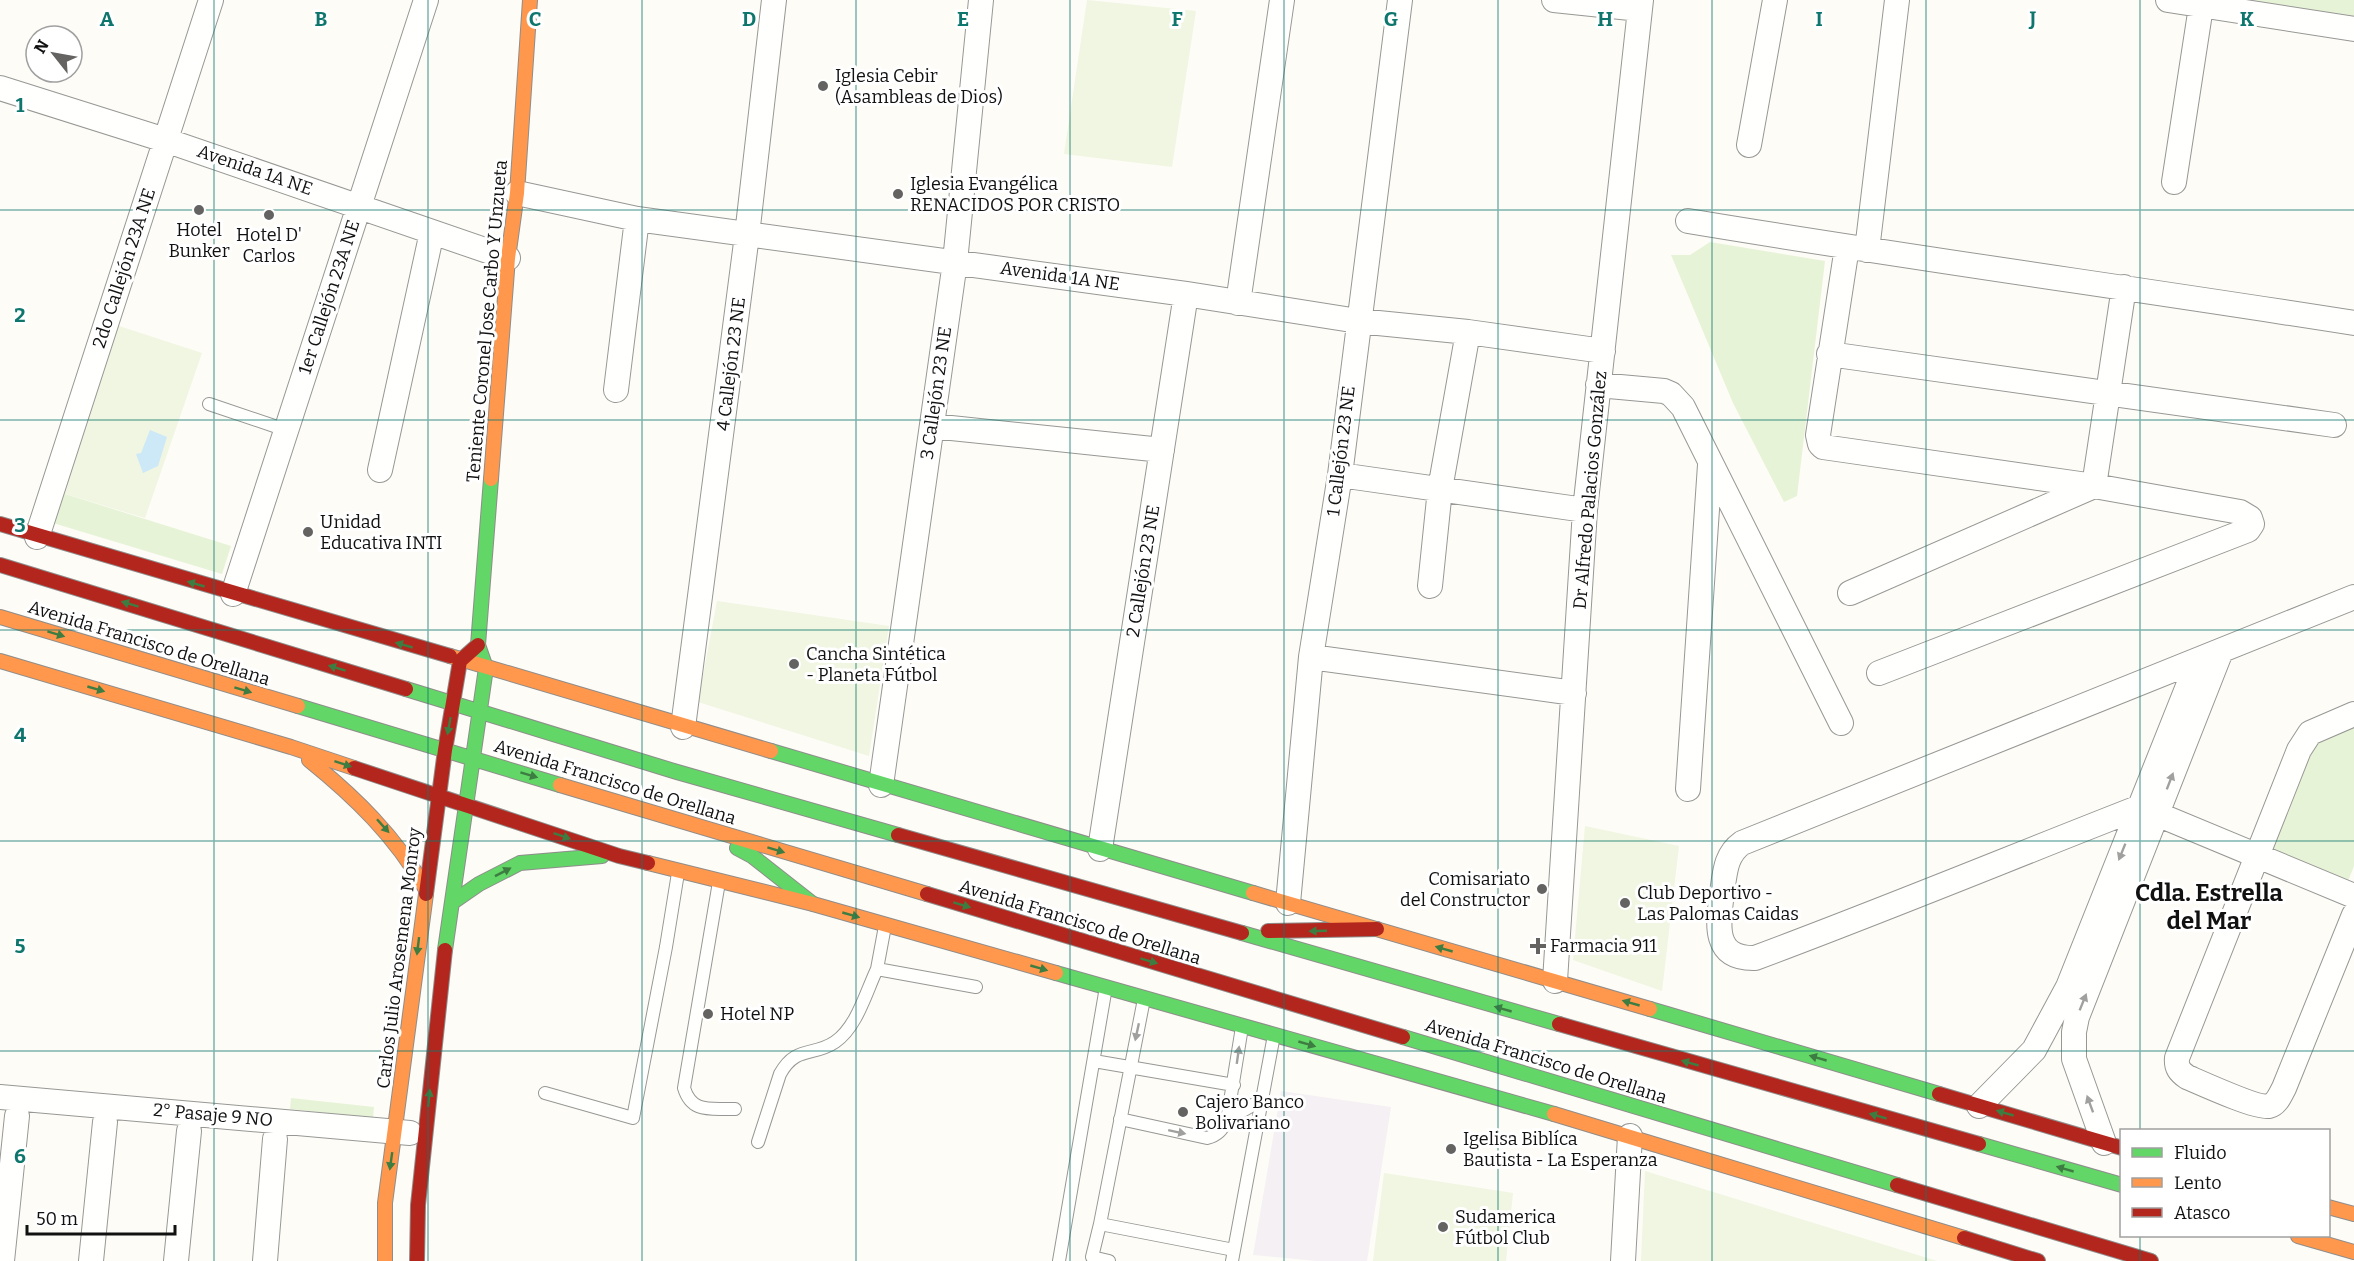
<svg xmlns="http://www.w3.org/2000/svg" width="2354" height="1261" font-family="Bitter,serif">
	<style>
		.industrial { fill: #f5f0f3 }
		.green { fill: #e7f3d7 }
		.pitch { fill: #f0f6e1 }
		.water { fill: #cde8f7 }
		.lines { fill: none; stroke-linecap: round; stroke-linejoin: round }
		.lane-casing { stroke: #979795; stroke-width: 14 }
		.street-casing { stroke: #979795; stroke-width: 26 }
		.fast-casing { stroke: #8e8d8b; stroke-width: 16 }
		.slow-casing { stroke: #8e8d8b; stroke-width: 16 }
		.jam-casing { stroke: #8e8d8b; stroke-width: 16 }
		.lane { stroke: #fffffe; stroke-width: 12 }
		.street { stroke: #fffffe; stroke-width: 24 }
		.fast { stroke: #63d668; stroke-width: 14 }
		.slow { stroke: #ff974d; stroke-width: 14 }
		.jam { stroke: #b3261e; stroke-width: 14 }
		.oneway { fill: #3e7d41 }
		.oneway2 { fill: #a0a09f }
		.grid { fill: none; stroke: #0f766e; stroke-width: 1.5; stroke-opacity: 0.55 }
		.poi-dot { fill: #646362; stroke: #fff; stroke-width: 2 }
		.labels { text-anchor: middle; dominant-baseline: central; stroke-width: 6; stroke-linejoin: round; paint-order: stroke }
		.poi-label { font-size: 18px; fill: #111; stroke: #fff; text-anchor: start }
		.street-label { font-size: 18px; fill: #111; stroke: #fff }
		.district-label { font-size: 24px; font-weight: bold; fill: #111; stroke: #fff }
		.grid-label { font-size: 20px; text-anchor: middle; font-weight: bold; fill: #0f766e; stroke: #fff; stroke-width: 6; stroke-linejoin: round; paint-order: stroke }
	</style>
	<rect width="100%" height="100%" fill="#fdfcf7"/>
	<!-- industrial -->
	<path class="industrial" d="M1281,1091L1391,1107L1367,1261H1316L1253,1255Z"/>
	<!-- green -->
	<path class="green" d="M2249,0H2354V18Z
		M1710,242L1825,261L1797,496L1784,502L1733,403L1671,255H1690Z
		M62,493L231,546L222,574L53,523Z
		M2354,724V866L2345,889L2265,857L2303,746Z
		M291,1098L374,1107L373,1118L290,1109Z"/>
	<!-- pitch -->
	<path class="pitch" d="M1087,0L1196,11L1172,167L1064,154Z
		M116,325L202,353L145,518L62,493Z
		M717,601L889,626L869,756L698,702Z
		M1585,826L1679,846L1662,991L1573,960Z
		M1645,1171L1937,1261H1641Z
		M1384,1173L1513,1193L1506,1261H1373Z"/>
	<!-- water -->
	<path class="water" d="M150,430L167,437L158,466L143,473L136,454L141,453Z"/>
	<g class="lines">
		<defs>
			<path id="lane" d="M209,404L286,430
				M719,882L684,1088C692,1114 711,1108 735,1109
				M885,926L877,969L976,987
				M1144,999L1100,1224L1234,1250
				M1094,1061L1234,1085
				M545,1093L633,1118L666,947L678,873
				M1120,1119L1207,1138C1218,1135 1222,1130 1227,1120L1242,1027
				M1227,1120L1263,1099
				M758,1142L780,1074C796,1045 813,1057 835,1042C857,1027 866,992 877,969
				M1100,1224L1092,1257L1109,1261
				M1059,1261L1106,987
				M1232,1261L1274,1035"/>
			<path id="street" d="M1554,0L1640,9
				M2168,0L2354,29
				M0,88L165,140L508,258
				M1749,145L1775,0
				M2174,182L2202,0
				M517,193L637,219L1186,294L1358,321L1468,332L1603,351
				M1688,221C1910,258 2132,288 2354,323
				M1847,247L1818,435L1820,444L1823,447L2094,486L2240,512L2250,518L2252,524L2248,530L1879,673
				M1867,250L1897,0
				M1238,303L1282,0
				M1829,354L2334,425
				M1598,385L1664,391L1671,394L1683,407L1841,723
				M616,390L637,219
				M932,426L1162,450
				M380,470L432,232
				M1340,475L1585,510
				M2094,486L2124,287
				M37,537L211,0
				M1430,586L1440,489L1468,332
				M1850,593L2094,486
				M233,594L426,0
				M2354,597L1742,843C1725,855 1725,873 1722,893C1718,923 1712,959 1755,958C1884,910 2012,857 2140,807L2354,896
				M1311,657L1574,693
				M2354,714L2310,733L2299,750L2177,1058C2176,1068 2180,1072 2187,1077C2201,1083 2258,1109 2269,1106C2277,1104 2280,1095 2284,1088L2354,915
				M683,727L747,235L774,0
				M881,785L955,262L981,0
				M1688,789L1710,465
				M1100,849L1186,294
				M1288,903L1311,657L1340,475L1400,0
				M1555,981L1585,510L1641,0
				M0,1097L410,1133
				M1979,1106L2034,1050L2068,987L2198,661
				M2104,1143L2074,1059V1032L2077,1017L2221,651
				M2,1261L17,1116
				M91,1261L105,1122
				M176,1261L189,1131
				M265,1261L275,1139
				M1623,1261L1630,1136"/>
			<path id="fast" d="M406,689L677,772L898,835
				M298,706L560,785
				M771,751L1253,893
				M737,848L752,856L813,904
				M453,902L479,884L520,863L602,856
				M1242,933L1559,1024
				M445,950L486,668L478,645L491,479
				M1056,973L1554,1114
				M1650,1009L1939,1094
				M1403,1037L1897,1185
				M1979,1144L2122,1185"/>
			<path id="slow" d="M491,479L508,258L517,193L530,0
				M0,617L298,706
				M450,656L771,751
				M0,661L291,747L354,768
				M309,760C355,797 395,836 425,888
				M560,785L927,894
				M648,863L813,904L1056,973
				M1253,893L1650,1009
				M1554,1114L1964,1238
				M2328,1207L2354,1214
				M2298,1236L2354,1252
				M385,1261V1203L426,894"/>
			<path id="jam" d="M0,524L450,656
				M0,565L406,689
				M354,768L619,856L648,863
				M898,835L1242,933
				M426,894L445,750L460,661L478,645
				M927,894L1403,1037
				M1268,931L1377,929
				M1559,1024L1979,1144
				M1939,1094L2122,1148
				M1897,1185L2151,1261
				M1964,1238L2038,1261
				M417,1261L418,1205L445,950"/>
		</defs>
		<!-- lane casing -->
		<use href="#lane" class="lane-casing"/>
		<!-- street casing -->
		<use href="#street" class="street-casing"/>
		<!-- fast casing -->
		<use href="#fast" class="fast-casing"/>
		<!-- slow casing -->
		<use href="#slow" class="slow-casing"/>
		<!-- jam casing -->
		<use href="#jam" class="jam-casing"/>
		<!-- lane -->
		<use href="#lane" class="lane"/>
		<!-- street -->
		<use href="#street" class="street"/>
		<!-- fast -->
		<use href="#fast" class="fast"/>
		<!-- slow -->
		<use href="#slow" class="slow"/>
		<!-- jam -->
		<use href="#jam" class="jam"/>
	</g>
	<!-- one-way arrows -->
	<defs><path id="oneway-solid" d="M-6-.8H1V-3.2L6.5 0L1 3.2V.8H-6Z" transform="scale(1.5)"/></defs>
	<g class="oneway">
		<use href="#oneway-solid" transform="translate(196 584) rotate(-164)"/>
		<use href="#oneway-solid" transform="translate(130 604) rotate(-163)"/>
		<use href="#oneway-solid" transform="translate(56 634) rotate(17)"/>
		<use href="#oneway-solid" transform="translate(404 645) rotate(-164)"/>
		<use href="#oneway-solid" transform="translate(337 668) rotate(-163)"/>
		<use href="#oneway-solid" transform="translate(96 689) rotate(16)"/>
		<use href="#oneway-solid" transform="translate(243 690) rotate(17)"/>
		<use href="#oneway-solid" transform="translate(449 726) rotate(100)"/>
		<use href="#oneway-solid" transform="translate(343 764) rotate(18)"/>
		<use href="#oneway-solid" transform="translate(529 775) rotate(17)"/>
		<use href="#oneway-solid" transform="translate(383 826) rotate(48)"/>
		<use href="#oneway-solid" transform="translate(562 836) rotate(19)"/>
		<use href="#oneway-solid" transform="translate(776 850) rotate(17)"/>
		<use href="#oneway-solid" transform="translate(503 872) rotate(-27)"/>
		<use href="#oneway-solid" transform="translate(962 905) rotate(17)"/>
		<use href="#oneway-solid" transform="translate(851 915) rotate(16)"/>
		<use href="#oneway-solid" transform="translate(1318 931) rotate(178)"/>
		<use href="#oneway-solid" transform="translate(418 946) rotate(97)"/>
		<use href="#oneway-solid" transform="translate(1444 949) rotate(-164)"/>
		<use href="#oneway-solid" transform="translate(1149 961) rotate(17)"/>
		<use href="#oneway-solid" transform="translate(1039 968) rotate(16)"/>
		<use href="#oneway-solid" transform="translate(1631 1003) rotate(-164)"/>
		<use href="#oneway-solid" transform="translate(1503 1009) rotate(-164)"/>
		<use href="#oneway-solid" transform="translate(1307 1044) rotate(16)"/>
		<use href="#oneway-solid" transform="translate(1818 1058) rotate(-164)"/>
		<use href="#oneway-solid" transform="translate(1690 1063) rotate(-164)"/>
		<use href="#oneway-solid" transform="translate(429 1098) rotate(-84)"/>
		<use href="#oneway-solid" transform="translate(2005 1113) rotate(-164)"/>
		<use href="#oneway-solid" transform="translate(1878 1116) rotate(-164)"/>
		<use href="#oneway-solid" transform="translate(391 1161) rotate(98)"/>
		<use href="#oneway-solid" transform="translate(2065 1169) rotate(-164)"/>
	</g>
	<g class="oneway2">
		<use href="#oneway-solid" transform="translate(2170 781) rotate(-69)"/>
		<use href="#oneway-solid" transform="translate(2122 852) rotate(112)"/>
		<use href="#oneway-solid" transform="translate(2083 1002) rotate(-68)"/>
		<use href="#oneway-solid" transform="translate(1137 1032) rotate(102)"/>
		<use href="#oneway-solid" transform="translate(1238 1055) rotate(-82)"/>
		<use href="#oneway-solid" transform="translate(2090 1104) rotate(-110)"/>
		<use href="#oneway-solid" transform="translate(1177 1132) rotate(12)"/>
	</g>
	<!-- grid -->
	<path class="grid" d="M214,0V1261M428,0V1261M642,0V1261M856,0V1261M1070,0V1261M1284,0V1261M1498,0V1261M1712,0V1261M1926,0V1261M2140,0V1130M0,210H2354M0,420H2354M0,630H2354M0,841H2354M0,1051H2354M2140,1236V1261"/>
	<!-- markers -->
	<g class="poi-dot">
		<circle cx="823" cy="86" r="6"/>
		<circle cx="898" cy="194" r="6"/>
		<circle cx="199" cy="210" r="6"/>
		<circle cx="269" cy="215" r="6"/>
		<circle cx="308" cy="532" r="6"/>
		<circle cx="794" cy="664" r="6"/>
		<circle cx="1542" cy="889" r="6"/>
		<circle cx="1625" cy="903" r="6"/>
		<path d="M1535 937h6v6h6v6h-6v6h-6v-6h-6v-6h6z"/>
		<circle cx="708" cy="1014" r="6"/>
		<circle cx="1183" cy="1112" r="6"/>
		<circle cx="1451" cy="1149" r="6"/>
		<circle cx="1443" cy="1227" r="6"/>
	</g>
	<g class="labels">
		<!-- poi labels -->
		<g class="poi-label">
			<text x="835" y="76">Iglesia Cebir<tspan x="835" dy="21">(Asambleas de Dios)</tspan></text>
			<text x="910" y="184">Iglesia Evangélica<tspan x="910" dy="21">RENACIDOS POR CRISTO</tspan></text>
			<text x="199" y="230" text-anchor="middle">Hotel<tspan x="199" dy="21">Bunker</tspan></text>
			<text x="269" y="235" text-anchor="middle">Hotel D'<tspan x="269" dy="21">Carlos</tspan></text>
			<text x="320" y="522">Unidad<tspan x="320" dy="21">Educativa INTI</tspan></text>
			<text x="806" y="654">Cancha Sintética<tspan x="806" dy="21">- Planeta Fútbol</tspan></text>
			<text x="1530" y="879" text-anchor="end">Comisariato<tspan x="1530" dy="21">del Constructor</tspan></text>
			<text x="1637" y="893">Club Deportivo -<tspan x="1637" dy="21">Las Palomas Caidas</tspan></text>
			<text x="1550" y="946">Farmacia 911</text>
			<text x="720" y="1014">Hotel NP</text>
			<text x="1195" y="1102">Cajero Banco<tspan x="1195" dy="21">Bolivariano</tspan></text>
			<text x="1463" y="1139">Igelisa Biblíca<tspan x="1463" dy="21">Bautista - La Esperanza</tspan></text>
			<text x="1455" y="1217">Sudamerica<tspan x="1455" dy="21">Fútbol Club</tspan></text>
		</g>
		<!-- street labels -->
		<g class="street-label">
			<text transform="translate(255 170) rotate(19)">Avenida 1A NE</text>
			<text transform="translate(124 268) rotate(-72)">2do Callejón 23A NE</text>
			<text transform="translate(1060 276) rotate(8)">Avenida 1A NE</text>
			<text transform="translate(329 297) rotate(-72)">1er Callejón 23A NE</text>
			<text transform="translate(487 321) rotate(-85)">Teniente Coronel Jose Carbo Y Unzueta</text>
			<text transform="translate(731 364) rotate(-83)">4 Callejón 23 NE</text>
			<text transform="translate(936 393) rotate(-82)">3 Callejón 23 NE</text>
			<text transform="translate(1341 451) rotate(-83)">1 Callejón 23 NE</text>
			<text transform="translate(1590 490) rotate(-85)">Dr Alfredo Palacios González</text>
			<text transform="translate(1143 571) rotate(-81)">2 Callejón 23 NE</text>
			<text transform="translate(149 643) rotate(17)">Avenida Francisco de Orellana</text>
			<text transform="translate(615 782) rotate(17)">Avenida Francisco de Orellana</text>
			<text transform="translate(1080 922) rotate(17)">Avenida Francisco de Orellana</text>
			<text transform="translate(399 958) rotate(-83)">Carlos Julio Arosemena Monroy</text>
			<text transform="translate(1546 1061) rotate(17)">Avenida Francisco de Orellana</text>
			<text transform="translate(213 1115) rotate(5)">2° Pasaje 9 NO</text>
		</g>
		<!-- district labels -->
		<g class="district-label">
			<text x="2209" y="893">Cdla. Estrella<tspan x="2209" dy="28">del Mar</tspan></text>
		</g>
	</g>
	<g class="grid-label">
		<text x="107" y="26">A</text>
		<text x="321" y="26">B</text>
		<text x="535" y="26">C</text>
		<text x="749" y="26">D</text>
		<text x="963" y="26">E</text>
		<text x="1177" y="26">F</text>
		<text x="1391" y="26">G</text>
		<text x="1605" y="26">H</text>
		<text x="1819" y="26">I</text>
		<text x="2033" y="26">J</text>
		<text x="2247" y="26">K</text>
		<text x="20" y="112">1</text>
		<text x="20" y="322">2</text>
		<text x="20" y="532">3</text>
		<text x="20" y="742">4</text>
		<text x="20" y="953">5</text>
		<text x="20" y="1163">6</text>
	</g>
	<!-- legend -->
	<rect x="2120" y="1129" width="210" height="108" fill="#ffffff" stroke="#a0a0a0" stroke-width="1.5"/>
	<rect x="2132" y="1148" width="30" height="9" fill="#63d668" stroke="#a0a0a0" stroke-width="1.5"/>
	<text x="2174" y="1159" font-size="18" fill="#111111">Fluido</text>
	<rect x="2132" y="1178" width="30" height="9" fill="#ff974d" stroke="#a0a0a0" stroke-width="1.5"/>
	<text x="2174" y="1189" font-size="18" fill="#111111">Lento</text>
	<rect x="2132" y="1208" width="30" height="9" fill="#b3261e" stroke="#a0a0a0" stroke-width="1.5"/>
	<text x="2174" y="1219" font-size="18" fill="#111111">Atasco</text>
	<!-- north arrow -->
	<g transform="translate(54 54) rotate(301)"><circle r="28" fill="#ffffff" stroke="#a0a0a0" stroke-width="1.5"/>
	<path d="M0-4.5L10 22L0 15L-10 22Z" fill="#646362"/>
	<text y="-9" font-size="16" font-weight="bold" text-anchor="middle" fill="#111111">N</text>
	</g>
	<!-- scale -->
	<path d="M27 1225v9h148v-9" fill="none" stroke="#111111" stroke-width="3"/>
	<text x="36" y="1225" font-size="18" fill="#111111" stroke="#ffffff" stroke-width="4.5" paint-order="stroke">50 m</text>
</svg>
